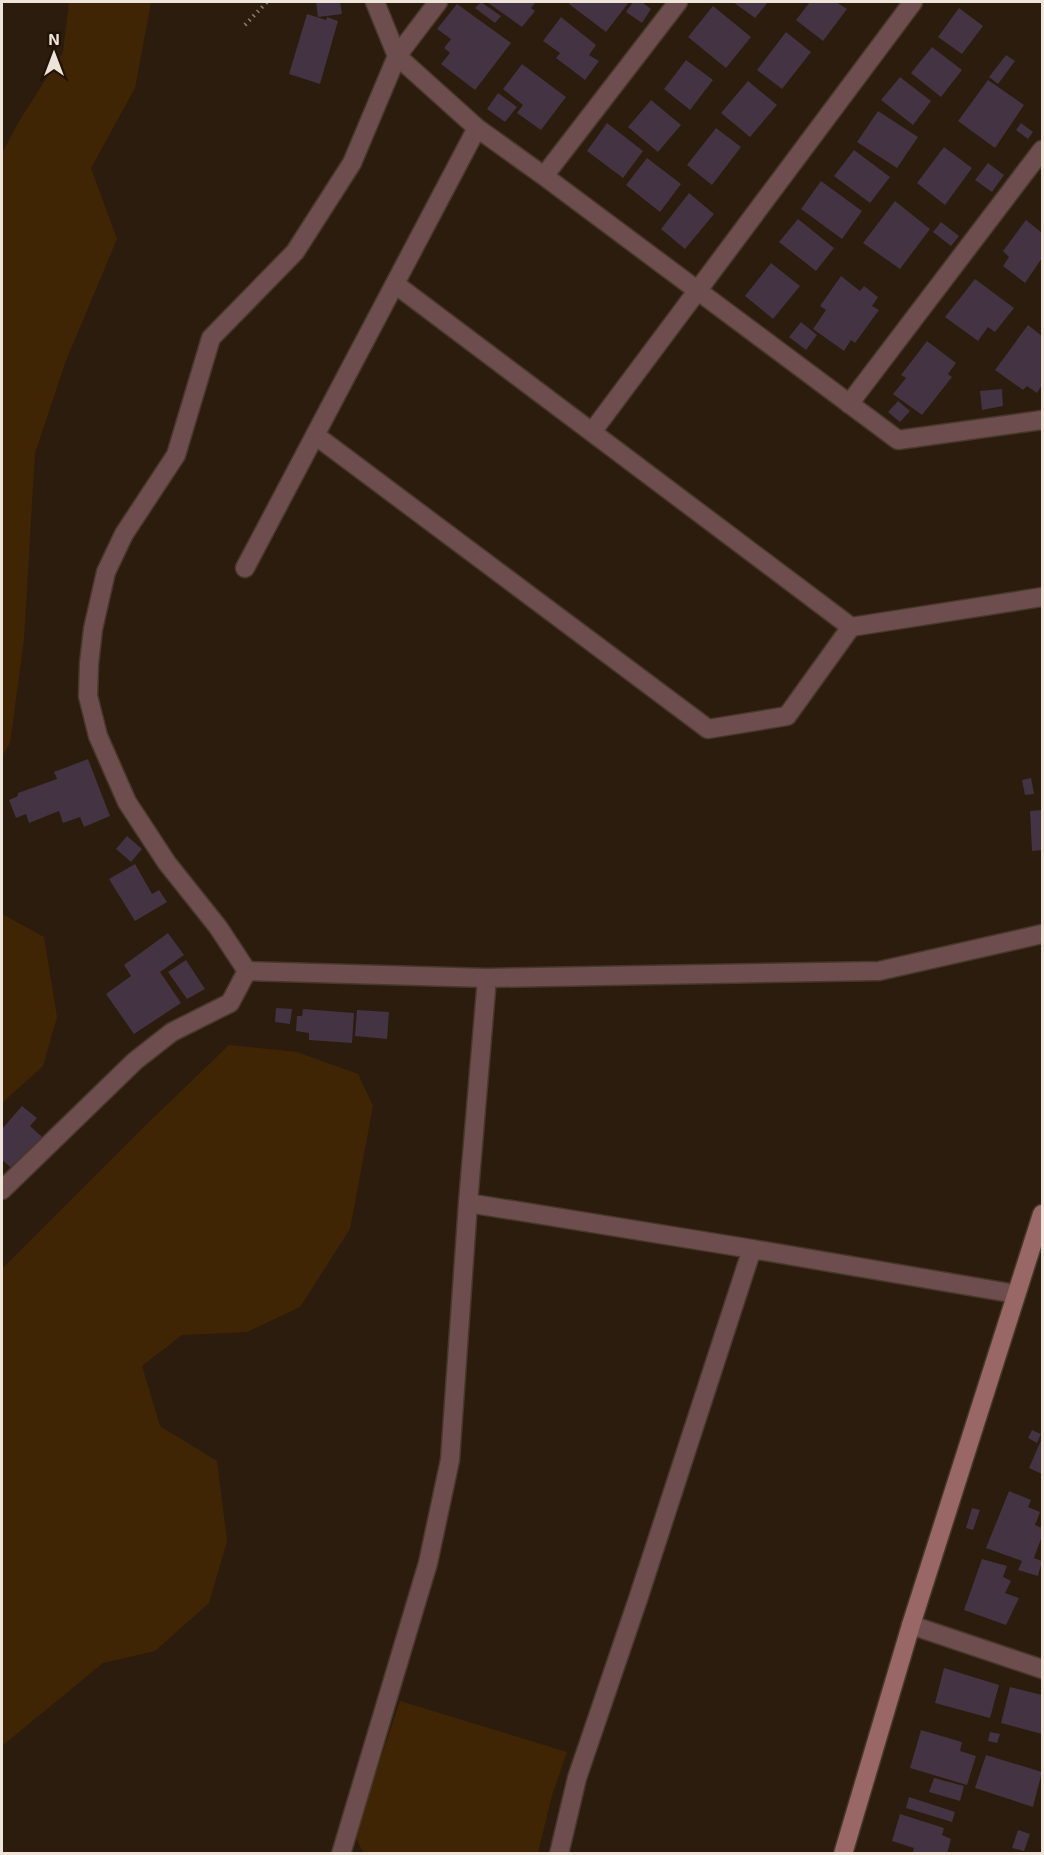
<svg xmlns="http://www.w3.org/2000/svg" width="1044" height="1855" font-family="'Exo 2',sans-serif">
	<style>
		.green { fill: #402504 }
		.building { fill: #433343 }
		.lines { fill: none; stroke-linecap: round; stroke-linejoin: round }
		.street-casing { stroke: #46382a; stroke-width: 21 }
		.secondary-casing { stroke: #46382a; stroke-width: 21 }
		.path { stroke: #8c8073; stroke-width: 4; stroke-dasharray: 1.5 4.5; stroke-linecap: butt }
		.street { stroke: #6d4d4d; stroke-width: 18 }
		.secondary { stroke: #986766; stroke-width: 18 }
	</style>
	<rect width="100%" height="100%" fill="#2b1c0d"/>
	<!-- green -->
	<path class="green" d="M69,2H151L135,88L91,168L117,239L65,363L35,453L24,639L10,743L2,756V153L18,123L63,52Z
		M2,914L44,937L57,1017L43,1066L2,1103Z
		M229,1045L297,1052L358,1074L373,1106L350,1229L300,1307L247,1332L182,1335L142,1366L160,1426L217,1461L227,1541L209,1603L155,1651L103,1663L2,1746V1269L152,1119Z
		M400,1701L567,1752L552,1795L538,1853H369L363,1852L355,1836Z"/>
	<!-- building -->
	<path class="building" d="M316,2H340L342,14L318,17Z
		M481,2L501,16L495,23L475,8Z
		M487,2H536L531,8L535,11L522,27Z
		M570,2H629L606,32L569,4Z
		M633,2H642L651,9L642,23L626,12Z
		M733,2H768L755,18Z
		M810,2H836L847,9L823,41L796,20Z
		M457,4L511,43L475,90L441,64L450,53L444,48L451,39L437,29Z
		M713,6L751,37L726,68L688,37Z
		M959,8L983,26L962,54L938,37Z
		M307,14L326,20L327,17L338,21L320,84L289,74Z
		M561,17L596,45L589,55L599,61L585,80L556,58L560,53L543,41Z
		M786,32L811,52L782,89L757,70Z
		M932,47L962,70L941,97L911,73Z
		M1006,55L1015,61L998,84L989,77Z
		M686,60L713,80L690,110L664,89Z
		M522,64L566,97L541,130L517,113L523,105L503,89Z
		M900,77L931,101L913,125L881,100Z
		M988,80L1024,105L995,148L958,121Z
		M748,81L777,105L750,137L721,113Z
		M498,93L517,107L505,122L487,109Z
		M651,100L681,125L658,152L628,127Z
		M878,111L918,137L897,168L857,142Z
		M607,123L643,151L623,178L587,151Z
		M1021,123L1033,132L1028,139L1016,130Z
		M716,128L741,147L712,185L687,165Z
		M944,147L972,168L945,205L917,183Z
		M854,150L890,177L870,203L834,176Z
		M647,158L681,184L660,212L626,185Z
		M988,163L1004,175L992,192L975,180Z
		M821,181L862,211L842,239L801,209Z
		M689,193L714,214L685,249L661,229Z
		M895,201L930,229L900,269L863,243Z
		M798,219L834,248L816,271L779,242Z
		M1026,220L1042,233V258L1025,283L1003,266L1009,257L1003,251Z
		M941,222L959,236L951,246L933,232Z
		M771,263L800,286L773,319L745,296Z
		M841,276L860,291L864,286L878,297L872,306L879,310L855,343L851,340L844,351L813,329L826,310L820,306Z
		M975,279L1014,308L995,332L988,327L978,341L945,317Z
		M801,322L817,335L806,350L789,337Z
		M1028,325L1042,336V385L1037,393L1027,386L1023,390L995,370Z
		M927,341L956,363L948,374L952,377L922,415L893,394L906,378L901,375Z
		M1002,389L1003,406L982,410L980,391Z
		M898,401L910,411L900,422L888,412Z
		M88,759L110,816L84,827L80,817L63,823L59,811L29,823L26,814L16,818L9,800L18,796V793L57,779L54,772Z
		M1031,778L1034,794L1025,795L1022,780Z
		M1042,810V850L1032,851L1030,811Z
		M127,836L142,849L131,862L116,849Z
		M135,864L152,894L159,890L167,902L135,921L109,879Z
		M168,933L184,955L160,972L181,1003L134,1034L106,994L131,976L124,965Z
		M186,960L205,989L187,999L168,972Z
		M276,1008L292,1009L290,1024L275,1022Z
		M303,1009L354,1013L352,1043L309,1040V1033L296,1031L297,1016H302Z
		M357,1010L389,1012L387,1039L355,1036Z
		M22,1106L37,1118L30,1126L42,1137L14,1170L2,1160V1129Z
		M1032,1430L1041,1434L1037,1443L1028,1438Z
		M1042,1438V1474L1029,1468Z
		M1009,1491L1031,1500L1028,1507L1040,1512L1035,1525L1042,1528V1536L1034,1558L1042,1561L1038,1576L1018,1570L1022,1561L986,1548Z
		M972,1508L980,1510L973,1530L966,1528Z
		M982,1559L1007,1566L1003,1577L1011,1581L1005,1593L1019,1598L1006,1625L964,1610Z
		M944,1668L999,1685L990,1718L935,1703Z
		M1010,1687L1042,1695V1734L1001,1723Z
		M921,1730L962,1742L960,1751L976,1756L967,1785L910,1768Z
		M990,1732L1000,1734L997,1743L988,1741Z
		M986,1755L1042,1772L1033,1807L975,1788Z
		M934,1778L964,1786L960,1801L929,1792Z
		M909,1797L955,1812L952,1822L906,1808Z
		M900,1814L944,1828L942,1835L951,1839L947,1854H912L914,1848L892,1841Z
		M1018,1830L1030,1834L1024,1851L1012,1848Z"/>
	<g class="lines">
		<defs>
			<path id="street" d="M375,2L397,56L477,128L544,176L898,440L1042,420
				M544,176L678,2
				M395,284L851,627
				M849,404L1042,150
				M592,432L913,2
				M315,435L708,729L787,716L851,627L1042,597
				M245,568L477,128
				M247,971L218,927L167,863L127,802L98,736L88,696L89,664L93,629L106,572L124,534L176,455L211,338L295,252L352,163L397,56L438,2
				M247,971L487,978L879,971L1042,934
				M2,1190L135,1061L172,1032L230,1003L247,971
				M468,1203L752,1249L1016,1294
				M911,1625L1042,1669
				M341,1854L428,1563L450,1460L468,1203L487,978
				M559,1854L577,1778L638,1599L752,1249"/>
			<path id="secondary" d="M843,1854L911,1625L1042,1214"/>
		</defs>
		<!-- street casing -->
		<use href="#street" class="street-casing"/>
		<!-- secondary casing -->
		<use href="#secondary" class="secondary-casing"/>
		<!-- path -->
		<path class="path" d="M245,25L267,2"/>
		<!-- street -->
		<use href="#street" class="street"/>
		<!-- secondary -->
		<use href="#secondary" class="secondary"/>
	</g>
	<!-- border -->
	<rect width="1044" height="1855" fill="none" stroke="#eee4da" stroke-width="6"/>
	<!-- north arrow -->
	<g transform="translate(54 54)" stroke="#211305" stroke-width="4.5" paint-order="stroke">
	<path d="M0-4.5L10 22L0 15L-10 22Z" fill="#eee4da"/>
	<text y="-9" font-size="16" font-weight="bold" text-anchor="middle" fill="#eee4da">N</text>
	</g>
</svg>
